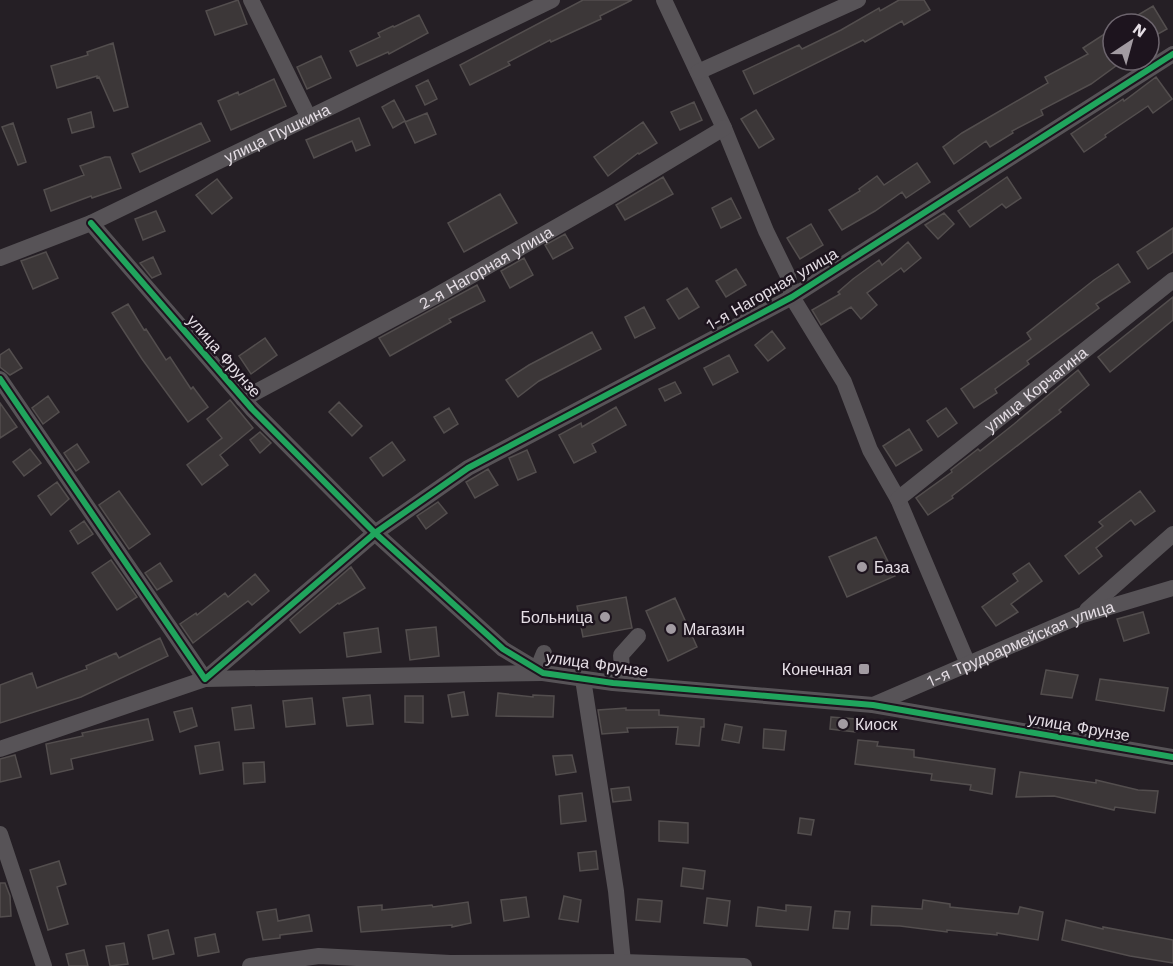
<svg xmlns="http://www.w3.org/2000/svg" width="1173" height="966" font-family="'Work Sans',sans-serif">
	<style>
		.building { fill: #3c3738; stroke: #534e4e; stroke-width: 1.5 }
		.lines { fill: none; stroke-linecap: round; stroke-linejoin: round }
		.minor { stroke: #575357; stroke-width: 16 }
		.cycleway-casing { stroke: #1d141e; stroke-width: 10 }
		.cycleway { stroke: #20a55d; stroke-width: 6 }
		.poi-dot { fill: #a29ba2; stroke: #1d141e; stroke-width: 2 }
		.labels { text-anchor: middle; dominant-baseline: central; stroke-width: 5; stroke-linejoin: round; paint-order: stroke }
		.street-label { font-size: 16px; fill: #e5dee5; stroke: #1d141e }
		.poi-label { font-size: 16px; fill: #e5dee5; stroke: #1d141e; text-anchor: start }
	</style>
	<rect width="100%" height="100%" fill="#251f25"/>
	<!-- building -->
	<path class="building" d="M238,0L247,24L215,35L206,11Z
		M583,0H632L600,16L601,19L551,42L550,40L508,62L510,65L470,85L460,65Z
		M899,0H924L930,10L904,25L902,21L865,42L863,40L754,94L743,71L799,45L802,49L841,30L879,8L880,11Z
		M1153,6L1167,29L1149,39V24H1123Z
		M419,15L428,33L389,54L388,52L357,66L350,51L380,37L378,33L393,26L394,27Z
		M1106,33L1113,43V60H1124L1091,84L1041,110L1043,115L1012,131L1013,133L990,147L986,141L954,164L943,147L962,133L1048,83L1045,77L1088,54L1083,48Z
		M113,43L128,107L114,111L99,77L97,78V76L57,88L51,66L88,55L87,52Z
		M321,56L331,78L307,89L297,67Z
		M1156,77L1172,99L1153,113L1148,106L1105,135L1106,137L1084,152L1071,134L1123,99L1124,101Z
		M274,79L286,106L231,130L218,101L238,92L239,95Z
		M428,80L437,99L425,105L416,86Z
		M394,100L405,121L393,128L382,107Z
		M694,102L702,120L680,130L671,112Z
		M756,110L774,139L759,148L741,119Z
		M91,112L94,127L72,133L68,119Z
		M427,113L436,134L415,143L405,122Z
		M359,118L370,145L356,151L352,141L314,158L306,140Z
		M643,122L657,143L639,154L638,153L608,176L594,157Z
		M13,123L26,162L18,165L2,127Z
		M201,123L210,141L140,172L132,154Z
		M105,157H110L121,188L92,198L91,196L51,211L44,190L84,175L80,166Z
		M917,163L930,182L906,198L902,192L875,211L842,230L829,210L860,191L859,189L877,176L884,185Z
		M663,177L673,194L625,220L616,205Z
		M1007,177L1021,198L1006,208L1002,204L970,227L958,211Z
		M217,179L232,198L212,214L196,195Z
		M500,194L517,223L464,252L448,223Z
		M731,198L741,218L721,228L712,208Z
		M156,211L165,231L143,240L135,219Z
		M944,213L954,224L938,239L925,225Z
		M811,224L823,245L800,259L787,238Z
		M1173,228V252L1148,269L1137,252Z
		M565,234L573,248L553,259L545,245Z
		M908,242L921,258L904,272L901,268L867,293L877,305L861,319L851,307L821,325L812,310L840,294L838,292L853,279L879,260L882,265Z
		M46,252L58,278L33,289L21,261Z
		M153,257L161,274L152,278L140,263Z
		M524,258L533,275L510,288L501,271Z
		M1118,264L1130,282L1096,304L1099,308L1027,361L1029,364L995,389L997,393L974,408L961,389L1031,339L1027,333L1094,280Z
		M736,269L746,285L726,297L716,281Z
		M477,285L485,301L449,319L451,322L390,356L379,338Z
		M687,288L699,307L679,319L667,300Z
		M1173,297V320L1110,372L1098,357Z
		M128,304L144,330L146,329L166,360L170,357L191,389L193,387L208,407L188,422L142,359L112,313Z
		M644,307L655,328L635,338L625,317Z
		M772,331L785,348L768,361L755,345Z
		M592,332L601,349L539,381L518,397L506,380L529,365Z
		M265,338L277,355L251,374L239,356Z
		M9,349L22,368L10,375L0,367V355Z
		M729,355L738,372L713,385L704,368Z
		M1078,370L1089,385L1059,410L1061,412L952,496L953,498L928,515L916,498L952,472L951,470L978,449L980,451L1014,424Z
		M675,382L681,393L665,401L659,389Z
		M48,396L59,412L43,424L32,408Z
		M230,400L253,428L220,455L228,465L202,485L187,465L222,438L207,419Z
		M339,402L362,426L352,436L329,412Z
		M0,403L17,427L0,438Z
		M616,407L626,425L592,444L596,452L574,463L559,435L581,423L582,427Z
		M449,408L458,424L444,433L434,417Z
		M946,408L957,423L938,437L927,421Z
		M909,429L922,450L896,466L883,446Z
		M260,432L271,443L260,453L250,440Z
		M392,442L405,460L383,476L370,458Z
		M77,444L89,462L76,471L64,453Z
		M30,449L41,463L24,476L13,462Z
		M527,450L536,472L518,480L509,458Z
		M488,469L498,485L475,498L466,482Z
		M57,482L69,499L51,515L38,496Z
		M119,491L150,534L129,549L99,505Z
		M1140,491L1155,511L1135,525L1131,520L1096,548L1102,556L1079,574L1065,556L1103,526L1099,522Z
		M438,502L447,513L426,529L417,516Z
		M84,521L93,534L78,544L70,531Z
		M876,537L895,576L847,597L829,557Z
		M111,560L137,597L117,610L92,573Z
		M160,563L172,581L157,590L145,573Z
		M1029,563L1042,581L1011,604L1018,612L996,626L982,607L1018,581L1013,574Z
		M351,567L365,588L339,604L338,603L300,633L290,620Z
		M255,574L269,591L252,605L248,601L193,643L180,624L196,613L197,615L225,593L228,597Z
		M626,597L632,628L583,637L577,606Z
		M675,598L697,647L668,661L646,611Z
		M1143,612L1149,633L1124,641L1117,619Z
		M436,627L439,656L410,660L406,630Z
		M378,628L381,652L347,657L344,633Z
		M160,638L168,656L81,697L0,723V685L32,673L37,688L87,669L86,666L116,653L119,658Z
		M1046,670L1078,675L1072,698L1041,694Z
		M1100,679L1168,688L1164,711L1096,700Z
		M464,692L468,715L452,717L448,695Z
		M498,693L533,697V695L554,696L553,717L496,716Z
		M370,695L373,724L347,726L343,698Z
		M405,696H423V723L405,722Z
		M312,698L315,724L286,727L283,701Z
		M251,705L254,728L235,730L232,708Z
		M192,708L197,726L180,732L174,712Z
		M626,708V710H659V715L704,719V727H701L699,746L676,744L678,727L627,728L628,732L602,734L598,710Z
		M831,717L856,719L855,732L830,729Z
		M148,719L153,740L71,759L73,769L51,774L46,744L83,736L82,733Z
		M725,724L742,727L739,743L722,740Z
		M764,729L786,731L784,750L763,748Z
		M858,740L878,742L877,746L914,750V757L995,769L992,794L970,790L971,785L931,780L932,774L855,764Z
		M219,742L223,770L200,774L195,746Z
		M15,755L21,777L0,782V759Z
		M572,755L576,772L556,775L553,756Z
		M264,762L265,782L244,784L243,763Z
		M1020,772L1096,783V780L1138,790L1158,791L1155,813L1115,807L1114,810L1054,796L1016,797Z
		M629,787L631,800L613,802L611,789Z
		M582,793L586,821L561,824L559,796Z
		M800,818L814,820L811,835L798,833Z
		M659,821L688,823V843L659,841Z
		M596,851L598,869L580,871L578,853Z
		M59,861L66,884L57,887L68,924L48,930L30,870Z
		M683,868L705,871L703,889L681,886Z
		M0,883H5L10,896L11,916L0,917Z
		M564,896L581,900L578,922L559,919Z
		M526,897L529,917L504,921L501,900Z
		M707,898L730,901L727,926L704,923Z
		M638,899L662,901L660,922L636,920Z
		M923,900L950,904V907L1018,914L1020,907L1043,912L1038,940L997,933V935L947,930V932L900,926L871,925L872,906L922,909Z
		M468,902L471,923L452,927V925L361,932L358,907L382,905V910L432,905L433,907Z
		M786,905L811,907L808,930L756,926L758,907L786,911Z
		M276,909L278,921L309,915L312,931L280,935V938L263,940L257,912Z
		M835,911L850,912L848,929L833,928Z
		M1066,920L1103,929V927L1173,940V963L1130,956L1062,940Z
		M168,930L174,954L153,959L148,935Z
		M215,934L219,952L198,956L195,938Z
		M124,943L128,964L110,966L106,946Z
		M84,950L88,966H69L66,954Z"/>
	<g class="lines">
		<!-- minor -->
		<g class="minor">
			<path d="M251,0L309,118"/>
			<path d="M664,0L724,128L766,231L788,276L792,297L844,382L870,450L898,499L968,664"/>
			<path d="M698,72L858,0"/>
			<path d="M91,223L252,409L375,533L503,649L543,673L613,683L873,705L1173,757"/>
			<path id="s1" d="M0,258L91,223L552,0"/>
			<path d="M0,379L205,679L375,533L468,468L792,297L1173,54"/>
			<path id="s2" d="M243,399L434,297L609,197L724,128"/>
			<path id="s3" d="M898,499L1173,280"/>
			<path d="M1087,610L1173,534"/>
			<path d="M537,670L544,653"/>
			<path d="M583,679L616,891L623,962"/>
			<path d="M623,683L621,655L638,636"/>
			<path id="s4" d="M873,705L1082,615L1173,588"/>
			<path d="M0,749L205,679L542,673"/>
			<path d="M0,834L44,966"/>
			<path d="M250,966L319,956L450,963L623,962L744,966"/>
		</g>
		<defs>
			<path id="cycleway" d="M91,223L252,409L375,533L503,649L543,673L613,683L873,705L1173,757
				M0,379L205,679L375,533L468,468L792,297L1173,54"/>
		</defs>
		<!-- cycleway casing -->
		<use href="#cycleway" class="cycleway-casing"/>
		<!-- cycleway -->
		<use href="#cycleway" class="cycleway"/>
	</g>
	<!-- markers -->
	<g class="poi-dot">
		<circle cx="862" cy="567" r="6"/>
		<circle cx="605" cy="617" r="6"/>
		<circle cx="671" cy="629" r="6"/>
		<rect x="858" y="663" width="12" height="12" rx="3"/>
		<circle cx="843" cy="724" r="6"/>
	</g>
	<g class="labels">
		<!-- street labels -->
		<g class="street-label">
			<text stroke="none"><textPath href="#s1" startOffset="304">улица Пушкина</textPath></text>
			<text stroke="none"><textPath href="#s2" startOffset="276">2-я Нагорная улица</textPath></text>
			<text transform="translate(772 289) rotate(-30)">1-я Нагорная улица</text>
			<text transform="translate(224 356) rotate(49)">улица Фрунзе</text>
			<text stroke="none"><textPath href="#s3" startOffset="176">улица Корчагина</textPath></text>
			<text stroke="none"><textPath href="#s4" startOffset="160">1-я Трудоармейская улица</textPath></text>
			<text transform="translate(597 664) rotate(8)">улица Фрунзе</text>
			<text transform="translate(1079 727) rotate(10)">улица Фрунзе</text>
		</g>
		<!-- poi labels -->
		<g class="poi-label">
			<text x="874" y="567">База</text>
			<text x="593" y="617" text-anchor="end">Больница</text>
			<text x="683" y="629">Магазин</text>
			<text x="852" y="669" text-anchor="end">Конечная</text>
			<text x="855" y="724">Киоск</text>
		</g>
	</g>
	<!-- north arrow -->
	<g transform="translate(1131 42) rotate(36)"><circle r="28" fill="#1d141e" stroke="#6d656e" stroke-width="1.5"/>
	<path d="M0-4.5L10 22L0 15L-10 22Z" fill="#a29ba2"/>
	<text y="-9" font-size="16" font-weight="bold" text-anchor="middle" fill="#e5dee5">N</text>
	</g>
</svg>
